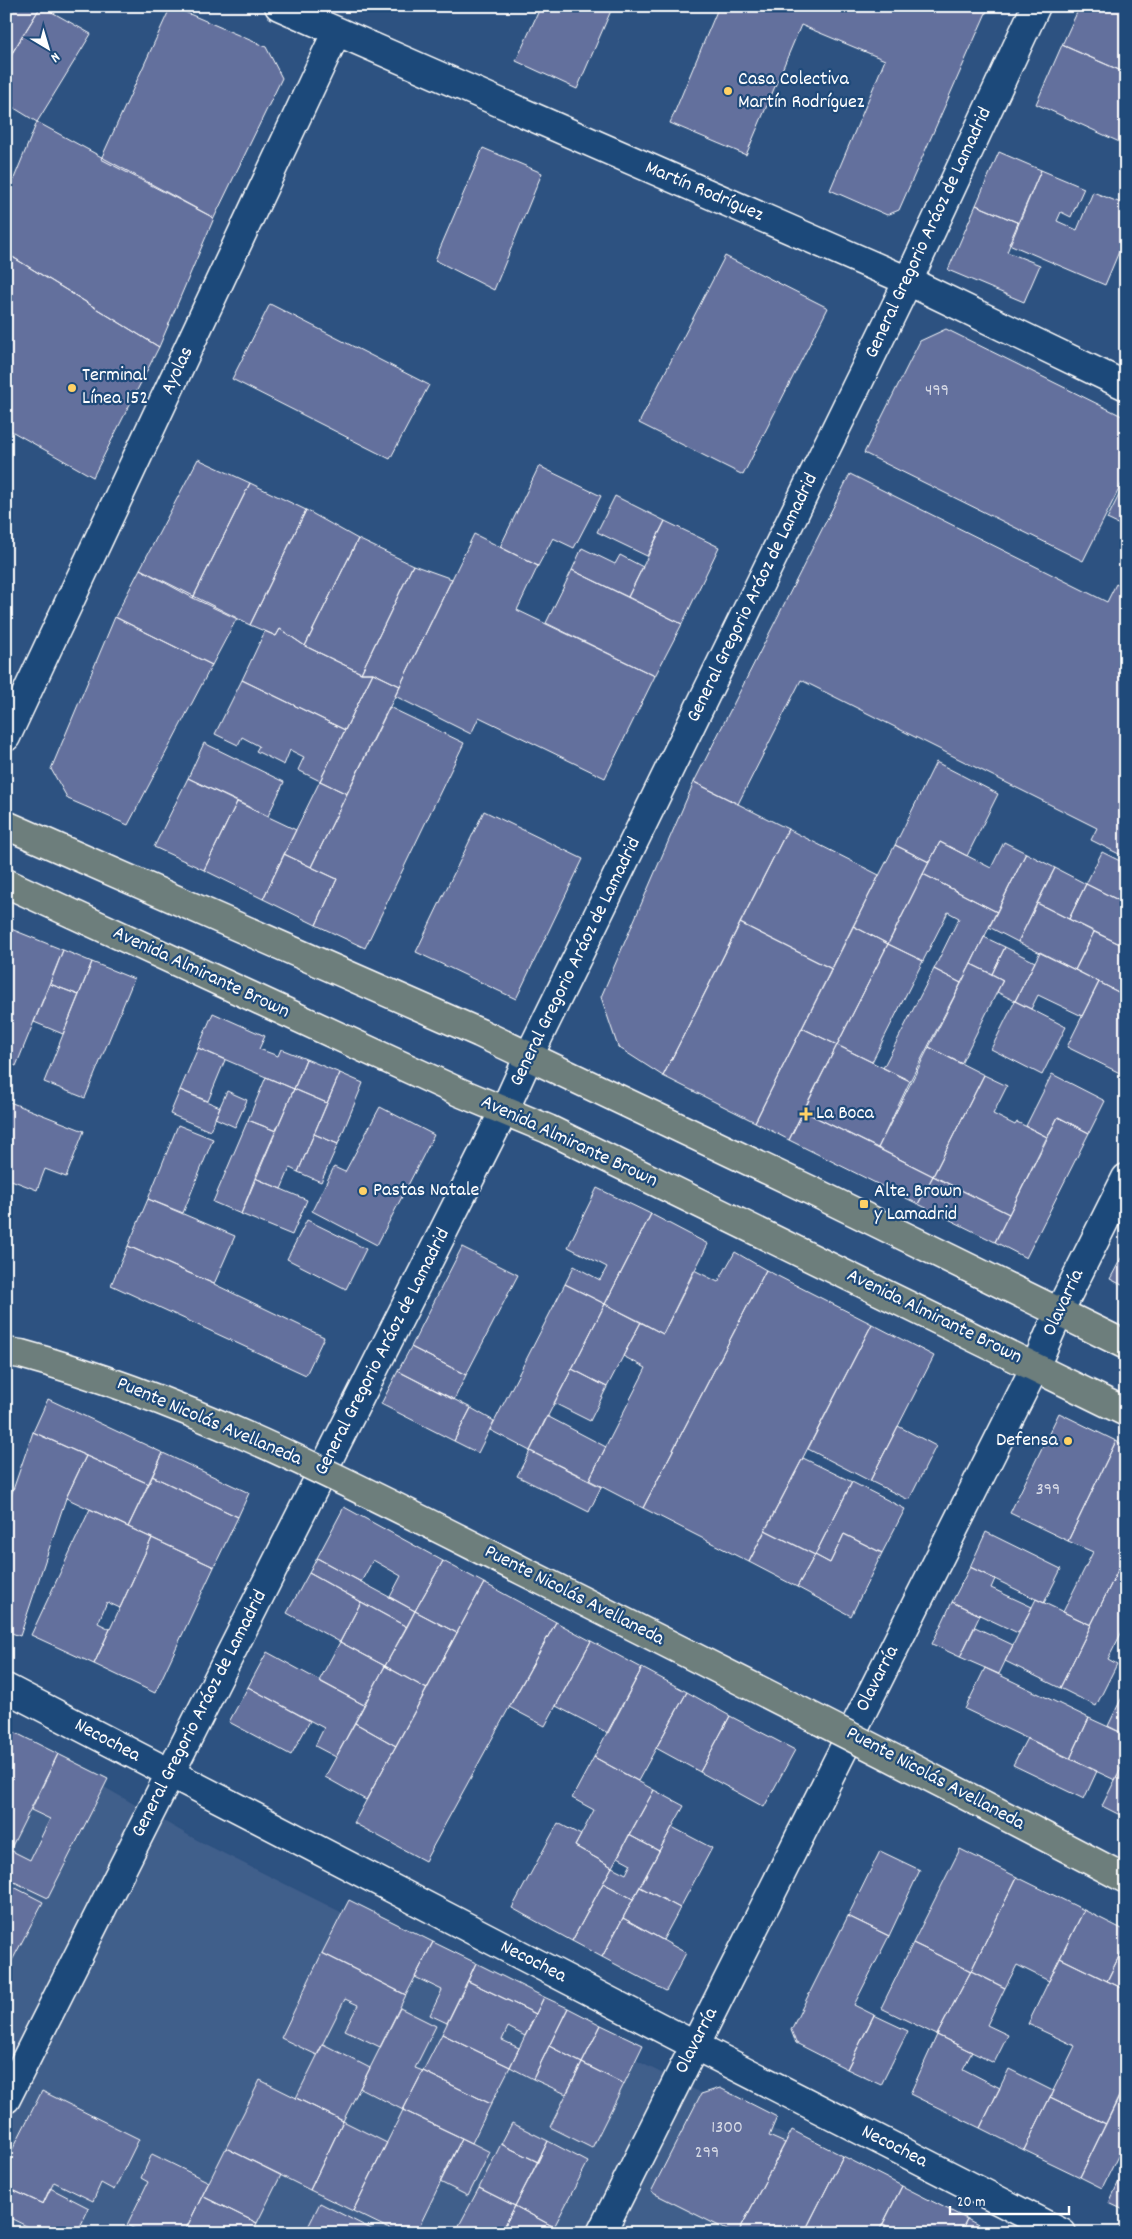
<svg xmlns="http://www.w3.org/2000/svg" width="1132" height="2239" font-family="Dekko,sans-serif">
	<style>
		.built { fill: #415e8b }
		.building { fill: #63709d; stroke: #fff }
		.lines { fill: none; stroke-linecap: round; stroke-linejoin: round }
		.minor-casing { stroke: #fff; stroke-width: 31 }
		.major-casing { stroke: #fff; stroke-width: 31 }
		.minor { stroke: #1f4a7a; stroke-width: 28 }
		.major { stroke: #6d7e7c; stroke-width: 28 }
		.major-bridge-casing { stroke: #fff; stroke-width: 31; stroke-linecap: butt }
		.major-bridge { stroke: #6d7e7c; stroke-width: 28 }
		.poi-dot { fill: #ffd166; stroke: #1f4a7a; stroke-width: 2 }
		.labels { text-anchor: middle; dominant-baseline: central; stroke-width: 4.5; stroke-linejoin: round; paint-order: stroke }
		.number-label { font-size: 18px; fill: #d8dbe6 }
		.poi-label { font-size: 20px; fill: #fff; stroke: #1f4a7a; text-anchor: start }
		.street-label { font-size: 20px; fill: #fff; stroke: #1f4a7a }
	</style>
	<rect width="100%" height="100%" fill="#2d5281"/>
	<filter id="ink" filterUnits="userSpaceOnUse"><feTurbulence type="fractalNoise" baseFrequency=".02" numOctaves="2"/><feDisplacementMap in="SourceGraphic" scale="10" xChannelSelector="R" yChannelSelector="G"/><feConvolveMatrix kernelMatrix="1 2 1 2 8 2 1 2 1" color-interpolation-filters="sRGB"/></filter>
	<g filter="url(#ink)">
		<!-- built -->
		<path class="built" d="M6,1731L195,1839L980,2233H6Z"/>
		<!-- building -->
		<path class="building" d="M6,6H41L6,63Z
			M41,6L91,34L37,122L6,103V63Z
			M171,6L266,47L282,78L214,218L101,159Z
			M541,6H613L577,89L516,61Z
			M719,6H989L899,210L887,215L830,190L885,60L801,25L746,155L670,123Z
			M1080,6H1126V73L1062,45Z
			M1062,45L1126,73V145L1036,104Z
			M37,122L214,218L159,347L6,253V198Z
			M483,148L542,173L494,290L435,260Z
			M999,152L1041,170L1019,223L976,205Z
			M1041,170L1084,188L1071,217L1061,212L1057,221L1077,230L1093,192L1126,205V235L1105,285L1009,244Z
			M976,205L1019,223L1007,252L1040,265L1024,302L948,270Z
			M6,253L159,347L93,477L6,428Z
			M725,256L828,308L743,475L639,423Z
			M270,304L429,385L390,459L232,379Z
			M946,329L1126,418V475L1083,561L864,453L920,341Z
			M198,459L250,483L193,598L140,569Z
			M539,466L601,496L574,548L553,538L538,566L500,547Z
			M850,474L1107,602L1116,584L1126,589V846L1121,855L1091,840L1097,828L801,680L738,804L694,782Z
			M1126,481V528L1107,519Z
			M250,483L306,510L250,625L193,598Z
			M615,496L665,521L647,556L597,532Z
			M306,510L358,539L305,646L280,629L276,636L250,625Z
			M665,521L719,547L682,624L628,597Z
			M474,534L538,566L517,610L655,676L605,778L479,717L471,734L395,696Z
			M358,539L413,565L361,673L305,646Z
			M582,548L615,564L620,555L643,567L628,597L572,570Z
			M413,565L452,579L400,686L373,673H361Z
			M140,569L237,618L212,665L115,617Z
			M572,570L682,624L655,676L546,623Z
			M115,617L212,665L128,825L68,799L51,769Z
			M280,629L305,646L361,673H373L345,730L242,680L265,631L276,636Z
			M373,673L400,686L347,794L320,781Z
			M242,680L345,730L320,781L298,770L304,757L290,750L284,765L256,751L259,746L242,737L238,745L215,734Z
			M389,707L464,743L365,948L316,925L337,879L311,867Z
			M204,743L284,782L268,816L188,778Z
			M936,762L998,794L967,856L940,842L929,862L895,845Z
			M188,778L237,802L204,870L154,847Z
			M320,781L347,794L311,867L284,854Z
			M694,782L788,829L663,1076L618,1047L601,997Z
			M237,802L296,830L263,899L204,870Z
			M484,811L583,859L516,999L416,952Z
			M788,829L879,875L832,969L740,923Z
			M940,842L991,868L1004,842L1026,853L997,912L923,874Z
			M895,845L929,862L888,944L853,926Z
			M1102,852L1126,864V904L1086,884Z
			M1026,853L1055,868L1018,942L989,927Z
			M284,854L337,879L316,925L263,899Z
			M1055,868L1086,884L1069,919L1037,903Z
			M923,874L997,912L961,983L934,969L959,918L948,912L923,961L888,944Z
			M1086,884L1126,904V947L1069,919Z
			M1037,903L1094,932L1075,970L1018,942Z
			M740,923L832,969L755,1122L663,1076Z
			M853,926L888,944L837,1045L802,1028Z
			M11,929L63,950L16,1066L6,1062V942Z
			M1094,932L1126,947V996L1075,970Z
			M984,937L1005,947L992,974L971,964Z
			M888,944L923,961L872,1062L837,1045Z
			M1005,947L1035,962L1015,1001L997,992L1003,980L992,974Z
			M63,950L92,962L79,995L50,984Z
			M1040,952L1099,982L1082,1016L1038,995L1031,1009L1015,1001Z
			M92,962L134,979L85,1098L44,1082Z
			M971,964L1003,980L961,1064L929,1047Z
			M934,969L961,983L910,1081L883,1068Z
			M1099,982L1126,996V1076L1067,1047Z
			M50,984L79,995L63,1034L34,1022Z
			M1015,1001L1066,1027L1042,1075L991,1049Z
			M213,1013L265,1036L259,1049L278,1056L281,1049L306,1059L294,1089L198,1048Z
			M802,1028L837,1045L789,1140L755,1122Z
			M837,1045L910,1081L878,1148L803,1111Z
			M929,1047L984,1075L933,1176L878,1148Z
			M198,1048L225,1060L208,1101L180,1090Z
			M306,1059L340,1073L327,1103L294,1089Z
			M340,1073L363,1083L338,1144L314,1134Z
			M1052,1074L1105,1101L1089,1133L1058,1117L1047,1137L1026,1126Z
			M984,1075L1007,1086L993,1114L1015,1125L1017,1122L1047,1137L1009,1214L933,1176Z
			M266,1077L294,1089L276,1131L248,1120Z
			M294,1089L327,1103L298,1172L290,1168L281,1189L255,1178Z
			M180,1090L220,1107L210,1131L170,1114Z
			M227,1091L247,1100L235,1127L215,1118Z
			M7,1101L84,1131L66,1177L45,1169L37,1190L6,1178Z
			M380,1107L434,1135L377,1245L312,1211L334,1167L345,1172Z
			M803,1111L933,1176L918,1204L789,1140Z
			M1058,1117L1089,1133L1026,1258L995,1242Z
			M248,1120L276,1131L241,1214L213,1202Z
			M178,1125L213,1139L183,1213L148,1199Z
			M314,1134L338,1144L321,1182L298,1172Z
			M933,1176L1009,1214L995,1242L918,1204Z
			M255,1178L307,1200L292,1235L241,1214Z
			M597,1188L651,1214L605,1304L565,1284L574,1266L600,1280L607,1267L568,1247Z
			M148,1199L235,1236L214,1284L128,1246Z
			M651,1214L708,1244L663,1334L605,1304Z
			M307,1220L366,1249L346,1289L287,1259Z
			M128,1246L214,1284L324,1337L306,1375L111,1285Z
			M462,1247L518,1275L466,1375L411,1347Z
			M1126,1249V1287L1110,1279Z
			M735,1252L766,1270L643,1508L589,1480L646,1368L623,1356L641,1322L663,1334L694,1270L718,1282Z
			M766,1270L872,1324L749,1562L643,1508Z
			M565,1284L605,1304L530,1451L490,1430Z
			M605,1304L641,1322L607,1387L572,1369Z
			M872,1324L934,1356L870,1481L808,1449Z
			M411,1347L466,1375L454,1400L398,1371Z
			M572,1369L607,1387L590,1421L554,1403Z
			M398,1371L471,1408L454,1441L381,1404Z
			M48,1399L163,1453L149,1484L33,1432Z
			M471,1408L494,1421L478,1453L454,1441Z
			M1059,1413L1116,1441L1068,1541L1010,1513Z
			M547,1416L606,1447L589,1480L530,1451Z
			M898,1426L936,1446L909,1500L870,1481Z
			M33,1432L86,1456L66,1498L20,1636L6,1631V1510Z
			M1116,1441L1126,1446V1554L1091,1625L1063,1612L1093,1552L1068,1541Z
			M530,1451L601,1487L589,1512L517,1476Z
			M163,1453L249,1493L238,1517L152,1476Z
			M86,1456L149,1484L128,1527L66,1498Z
			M803,1458L852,1482L815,1555L765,1530Z
			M152,1476L238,1517L214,1567L128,1527Z
			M852,1482L905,1509L882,1553L844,1534L830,1563L815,1555Z
			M344,1507L443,1561L415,1611L390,1597L401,1576L373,1560L361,1582L317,1558Z
			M90,1509L152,1538L120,1608L107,1602L98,1623L110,1629L94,1664L31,1635Z
			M765,1530L815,1555L797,1587L749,1562Z
			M986,1532L1061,1569L1044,1603L970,1567Z
			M844,1534L882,1553L851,1616L797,1587L815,1555L830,1563Z
			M152,1538L214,1567L155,1693L94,1664Z
			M317,1558L415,1611L407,1627L309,1573Z
			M443,1561L484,1583L457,1633L415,1611Z
			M1122,1562L1126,1564V1624L1108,1659L1117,1664L1096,1706L1060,1688Z
			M970,1567L995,1579L991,1588L1032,1607L1018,1633L952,1602Z
			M309,1573L361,1602L340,1642L287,1613Z
			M484,1583L556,1622L425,1861L354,1823Z
			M1036,1599L1091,1625L1060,1688L1005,1661Z
			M361,1602L407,1627L385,1666L340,1642Z
			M952,1602L980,1615L960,1657L932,1644Z
			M415,1611L457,1633L427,1689L385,1666Z
			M556,1622L591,1641L545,1726L509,1707Z
			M975,1627L1013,1645L999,1674L960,1657Z
			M591,1641L642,1668L608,1733L556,1706Z
			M340,1642L385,1666L364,1705L319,1681Z
			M267,1652L364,1705L336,1757L315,1746L324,1728L248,1687Z
			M385,1666L427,1689L396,1746L355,1723Z
			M642,1668L687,1692L638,1781L594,1757Z
			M985,1668L1089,1718L1070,1759L965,1709Z
			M248,1687L310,1721L291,1755L229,1722Z
			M1126,1689V1735L1108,1726Z
			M687,1692L730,1716L700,1772L656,1748Z
			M730,1716L795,1750L764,1807L700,1772Z
			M1089,1718L1126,1735V1758L1115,1780L1070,1759Z
			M355,1723L396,1746L366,1800L325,1777Z
			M6,1728L58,1754L6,1858Z
			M1027,1738L1097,1771L1084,1799L1013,1765Z
			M58,1754L108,1779L48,1898L6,1878V1858L10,1850L30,1860L50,1819L31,1810Z
			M594,1757L654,1790L612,1867L575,1846L594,1810L572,1798Z
			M1126,1758V1818L1102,1806Z
			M654,1790L684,1806L659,1851L629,1835Z
			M558,1823L581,1835L575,1846L612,1867L572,1941L512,1908Z
			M672,1827L712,1848L680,1908L640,1887Z
			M629,1835L659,1851L633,1899L603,1883L612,1867L626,1874L631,1864L618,1857Z
			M960,1849L1017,1877L971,1971L913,1943Z
			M880,1851L920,1870L889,1936L848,1916Z
			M1017,1877L1084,1910L1049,1981L1017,1965L1005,1988L971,1971Z
			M6,1883L43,1902L6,1972L7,1904Z
			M603,1883L633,1899L602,1957L572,1941Z
			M640,1887L680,1908L663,1940L623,1918Z
			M349,1900L433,1942L406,1995L322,1953Z
			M1084,1910L1126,1931V1942L1107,1981L1060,1958Z
			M848,1916L889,1936L854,2005L874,2015L847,2069L796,2043L791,2030Z
			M623,1918L686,1953L666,1991L602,1957Z
			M433,1942L476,1963L447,2023L430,2015L442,1990L415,1977Z
			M1126,1942V1990L1107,1981Z
			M913,1943L971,1971L937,2035L881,2008Z
			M322,1953L406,1995L380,2047L345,2030L358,2005L345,1999L317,2055L281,2038Z
			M1060,1958L1126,1990V2083L1106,2124L1050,2097L1075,2046L1028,2024Z
			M476,1963L544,1997L536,2014L468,1981Z
			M971,1971L1005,1988L987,2025L1008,2035L994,2063L937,2035Z
			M468,1981L536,2014L525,2036L508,2027L502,2040L519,2048L510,2067L442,2034Z
			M544,1997L568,2008L533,2079L510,2067Z
			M400,2008L436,2026L415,2068L423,2071L403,2110L360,2088Z
			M568,2008L601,2025L582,2063L549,2046Z
			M874,2015L908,2031L881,2085L847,2069Z
			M601,2025L643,2045L624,2084L582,2063Z
			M442,2034L510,2067L491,2104L423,2071Z
			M937,2035L972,2052L963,2069L1000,2088L980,2128L910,2094Z
			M323,2044L370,2068L343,2121L296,2098Z
			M549,2046L582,2063L566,2094L533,2079Z
			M582,2063L624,2084L592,2148L550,2127Z
			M1009,2069L1053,2091L1024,2150L980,2128Z
			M423,2071L491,2104L472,2143L403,2110Z
			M260,2080L343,2121L310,2190L226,2148Z
			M720,2088L777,2117L769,2136L785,2143L738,2233H733L651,2192L701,2094Z
			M42,2091L139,2139L114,2190L101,2183L93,2201L54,2182L43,2204L6,2187V2162Z
			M1120,2094L1126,2097V2140L1102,2188L1080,2177Z
			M1050,2097L1106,2124L1080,2177L1024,2150Z
			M403,2110L462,2138L416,2233H398L353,2211Z
			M343,2121L387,2143L353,2211L310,2190Z
			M512,2123L548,2141L538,2162L501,2144Z
			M792,2130L843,2156L804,2233H738Z
			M462,2138L490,2152L468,2196L440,2182Z
			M548,2141L588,2162L554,2227L515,2206Z
			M501,2144L538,2162L515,2206L479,2188Z
			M226,2148L281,2175L257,2223L202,2196Z
			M152,2154L209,2182L184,2233H143L127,2225L148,2182L141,2178Z
			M843,2156L902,2186L878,2233H804Z
			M1125,2168H1126V2211L1109,2203Z
			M902,2186L967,2219L960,2233H900L883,2224Z
			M6,2187L43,2204L50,2188L89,2208L77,2233H41L6,2216Z
			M479,2188L515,2206L501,2233H455Z
			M202,2196L257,2223L252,2233H184Z
			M320,2203L379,2233L306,2231Z
			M515,2206L554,2227L551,2233H501Z
			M967,2219L993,2233H960Z
			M6,2224L26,2233H6Z
			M883,2224L900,2233H878Z"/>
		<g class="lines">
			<defs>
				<path id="minor" d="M279,6L908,281L1126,386
					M6,737L336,33
					M6,1688L694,2045L1062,2233
					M6,2099L504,1111L529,1056L908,281L1036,6
					M601,2233L1035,1367L1059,1312L1126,1178"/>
				<path id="major" d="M6,825L480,1033L810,1190L1126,1345
					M6,883L459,1092L548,1129L1126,1412"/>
			</defs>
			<!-- minor casing -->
			<use href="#minor" class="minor-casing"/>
			<!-- major casing -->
			<use href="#major" class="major-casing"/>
			<!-- minor -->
			<use href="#minor" class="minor"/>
			<!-- major -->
			<use href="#major" class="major"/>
			<defs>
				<path id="major-bridge" d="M6,1352L21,1354C197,1402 360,1489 523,1571C725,1672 926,1774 1126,1879"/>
			</defs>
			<!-- major-bridge casing -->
			<use href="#major-bridge" class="major-bridge-casing"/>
			<!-- major-bridge -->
			<use href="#major-bridge" class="major-bridge"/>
		</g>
	</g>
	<!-- markers -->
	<g class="poi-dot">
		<circle cx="728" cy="91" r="5"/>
		<circle cx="72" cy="388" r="5"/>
		<path d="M803.5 1106.5h5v5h5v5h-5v5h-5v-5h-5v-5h5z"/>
		<circle cx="363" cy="1191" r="5"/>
		<rect x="859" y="1199" width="10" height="10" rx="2.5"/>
		<circle cx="1068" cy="1441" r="5"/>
	</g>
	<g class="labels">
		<!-- number labels -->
		<g class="number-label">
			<text x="937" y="391">499</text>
			<text x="1048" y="1490">399</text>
			<text x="727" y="2128">1300</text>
			<text x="707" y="2153">299</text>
		</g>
		<!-- poi labels -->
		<g class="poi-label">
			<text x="738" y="80">Casa Colectiva<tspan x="738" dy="23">Martín Rodríguez</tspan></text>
			<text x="82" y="376">Terminal<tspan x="82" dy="23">Línea 152</tspan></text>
			<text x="816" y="1114">La Boca</text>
			<text x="373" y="1191">Pastas Natale</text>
			<text x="874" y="1192">Alte. Brown<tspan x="874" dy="23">y Lamadrid</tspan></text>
			<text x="1058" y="1441" text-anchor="end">Defensa</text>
		</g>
		<!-- street labels -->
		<g class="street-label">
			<text transform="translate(704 192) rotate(23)">Martín Rodríguez</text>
			<text transform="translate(929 233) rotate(-65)">General Gregorio Aráoz de Lamadrid</text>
			<text transform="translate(178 371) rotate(-65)">Ayolas</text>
			<text transform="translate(753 598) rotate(-64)">General Gregorio Aráoz de Lamadrid</text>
			<text transform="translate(576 962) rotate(-64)">General Gregorio Aráoz de Lamadrid</text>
			<text transform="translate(201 973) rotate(25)">Avenida Almirante Brown</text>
			<text transform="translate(569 1142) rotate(25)">Avenida Almirante Brown</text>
			<text transform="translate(1064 1303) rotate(-65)">Olavarría</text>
			<text transform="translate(934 1317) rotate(26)">Avenida Almirante Brown</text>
			<text transform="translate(383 1352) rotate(-63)">General Gregorio Aráoz de Lamadrid</text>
			<text transform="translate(209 1422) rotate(23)">Puente Nicolás Avellaneda</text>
			<text transform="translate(574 1596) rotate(27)">Puente Nicolás Avellaneda</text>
			<text transform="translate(878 1679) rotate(-63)">Olavarría</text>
			<text transform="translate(200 1714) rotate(-63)">General Gregorio Aráoz de Lamadrid</text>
			<text transform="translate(107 1741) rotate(28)">Necochea</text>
			<text transform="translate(935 1779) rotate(28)">Puente Nicolás Avellaneda</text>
			<text transform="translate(533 1962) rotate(27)">Necochea</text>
			<text transform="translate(697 2041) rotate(-63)">Olavarría</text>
			<text transform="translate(894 2147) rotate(27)">Necochea</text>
		</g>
	</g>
	<!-- margin -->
	<rect width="1132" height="2239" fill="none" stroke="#1f4a7a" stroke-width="25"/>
	<rect x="12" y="12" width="1107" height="2214" fill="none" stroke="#fff" stroke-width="2" filter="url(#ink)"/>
	<!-- north arrow -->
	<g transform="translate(48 48) rotate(142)" stroke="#1f4a7a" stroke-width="4" paint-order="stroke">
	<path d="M0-4L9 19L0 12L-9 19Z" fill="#ffffff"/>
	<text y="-8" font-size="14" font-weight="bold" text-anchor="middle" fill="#ffffff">N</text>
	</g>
	<!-- scale -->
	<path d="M950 2206v8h119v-8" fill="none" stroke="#ffffff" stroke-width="2.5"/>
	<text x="957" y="2206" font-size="15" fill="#ffffff" stroke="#1f4a7a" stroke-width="4" paint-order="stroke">20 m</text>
</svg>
